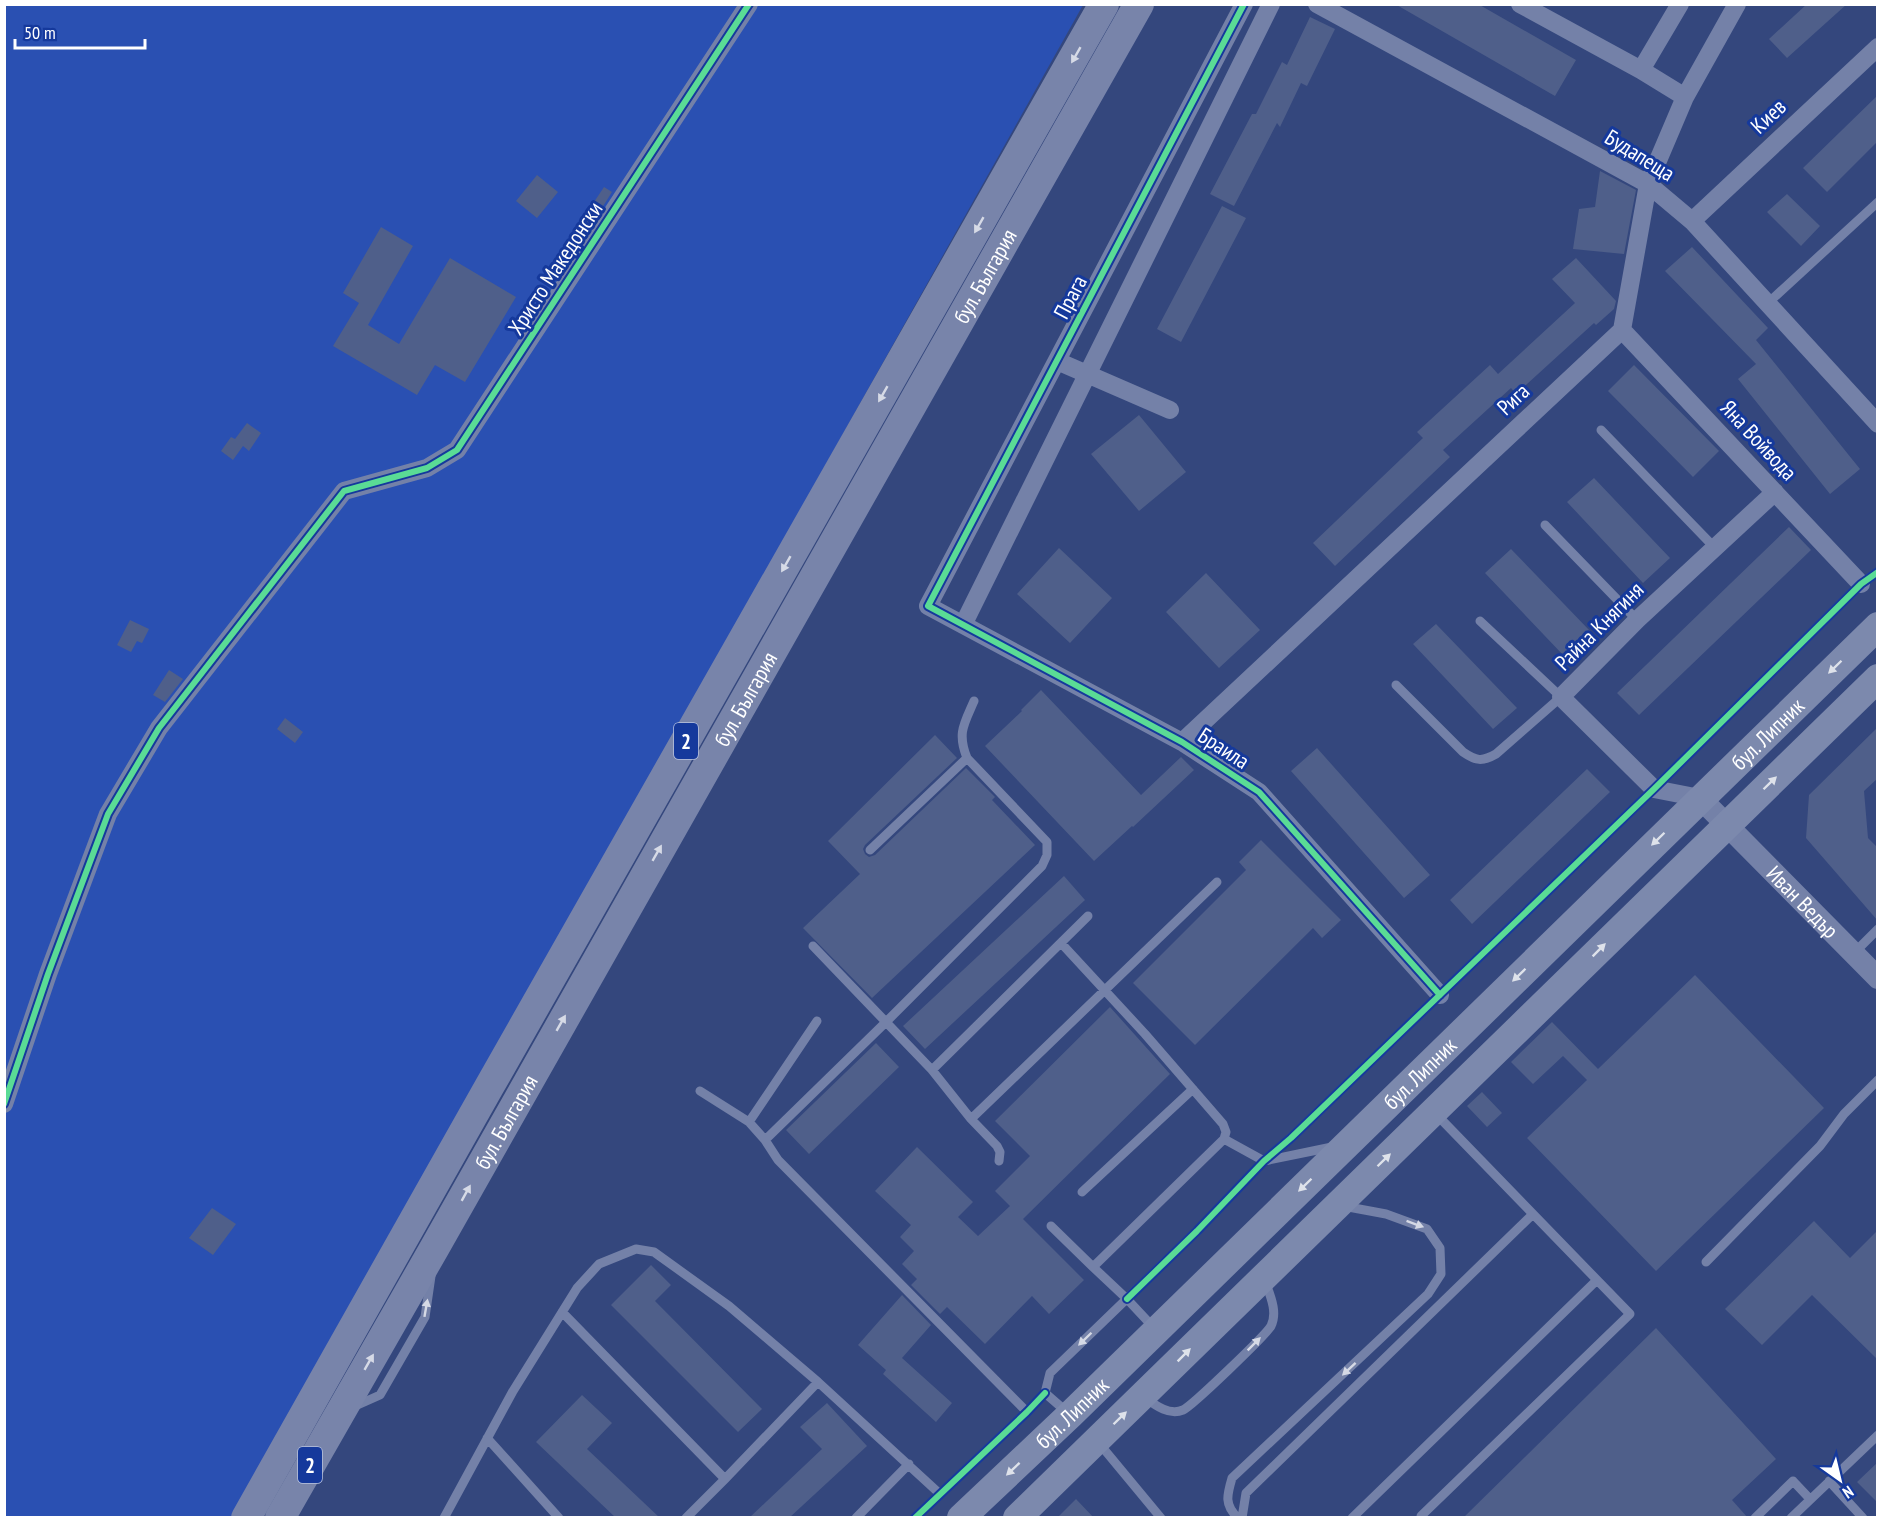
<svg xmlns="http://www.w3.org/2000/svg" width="1882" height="1522" font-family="'PT Sans Narrow',sans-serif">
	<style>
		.green { fill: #2a50b2 }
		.building { fill: #4f5f8a }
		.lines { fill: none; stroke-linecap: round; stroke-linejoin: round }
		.service { stroke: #7481a8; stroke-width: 9 }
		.minor { stroke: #7481a8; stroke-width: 18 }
		.tertiary { stroke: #7481a8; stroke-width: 22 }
		.primary { stroke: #7c89ad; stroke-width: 28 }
		.trunk { stroke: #7884aa; stroke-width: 30 }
		.cycleway-casing { stroke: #15399c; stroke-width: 10 }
		.cycleway { stroke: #5adb95; stroke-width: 6 }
		.oneway { fill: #d6dae6 }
		.oneway2 { fill: #dee2ea }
		.oneway3 { fill: #d5d9e5 }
		.labels { text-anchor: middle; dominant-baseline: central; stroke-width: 6; stroke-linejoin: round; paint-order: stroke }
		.shield { fill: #15399c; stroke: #b9c4e1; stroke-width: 1.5 }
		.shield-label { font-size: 21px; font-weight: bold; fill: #fff }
		.street-label { font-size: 22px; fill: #fff; stroke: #15399c }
	</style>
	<rect width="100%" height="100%" fill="#34477d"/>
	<!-- green -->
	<path class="green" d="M5,5H1083L237,1517L5,1518Z"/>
	<!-- building -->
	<path class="building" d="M1395,4H1478L1576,60L1555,96Z
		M1807,4H1847L1787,58L1769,39Z
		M1310,17L1335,29L1307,86L1301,83L1280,127L1277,123L1234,206L1210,194L1252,114H1256L1282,62L1287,65Z
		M1878,95V141L1827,192L1803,168Z
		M1600,171L1636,190L1624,254L1573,249L1579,209L1595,207Z
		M537,175L558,192L537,218L516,201Z
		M604,187L612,192L585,235L576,229Z
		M1787,194L1820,226L1801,246L1767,212Z
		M1222,206L1246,218L1181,342L1157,329Z
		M381,227L413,246L368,325L399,344L450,258L516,297L465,382L435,365L417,395L333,346L359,303L343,293Z
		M1692,247L1768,328L1756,340L1860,469L1830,494L1738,379L1756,364L1665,271Z
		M1576,258L1616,301L1614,309L1596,325L1594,323L1516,394L1511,388L1443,450L1450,457L1335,566L1313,543L1423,438L1417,432L1490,365L1498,374L1575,303L1552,279Z
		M1634,365L1719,451L1693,477L1608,391Z
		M1139,415L1186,472L1139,511L1091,454Z
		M247,423L261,433L249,451L243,446L233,460L221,451L231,437L235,439Z
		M1594,478L1670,558L1643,583L1567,502Z
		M1789,527L1811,550L1639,715L1617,693Z
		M1059,548L1112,598L1070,643L1017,594Z
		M1511,549L1590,631L1564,656L1485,573Z
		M1206,573L1260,630L1219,668L1166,612Z
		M130,620L149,629L142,643L137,641L131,652L117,645Z
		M1436,624L1517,708L1493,729L1413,644Z
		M169,670L183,679L165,702L153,695Z
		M1041,690L1141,795L1181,757L1194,770L1133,827L1132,826L1094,861L985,746L1022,711L1021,710Z
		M285,718L303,732L295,743L277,729Z
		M1878,727V778L1864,791L1868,838L1878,848V921L1806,838L1809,795Z
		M935,735L957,758L865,845L863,849L865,854L869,857L875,855L966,768L995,797L992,800L1035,845L872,998L803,928L860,874L828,841Z
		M1317,748L1430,875L1404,898L1291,771Z
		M1587,769L1610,792L1472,924L1450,900Z
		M1261,840L1341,920L1322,938L1313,928L1195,1045L1133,983L1246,870L1239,862Z
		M1064,876L1085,900L925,1049L903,1026Z
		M1695,975L1824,1108L1656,1271L1527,1138L1587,1080L1563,1056L1533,1084L1511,1062L1552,1022L1598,1069Z
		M1110,1007L1170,1074L1023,1219L1084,1280L1049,1314L1032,1296L985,1344L947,1307L940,1314L911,1285L917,1279L902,1264L914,1251L900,1237L911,1225L875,1191L917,1147L973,1202L958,1217L978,1236L1010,1206L995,1191L1030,1156L995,1121Z
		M876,1043L899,1067L809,1154L786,1130Z
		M1482,1092L1502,1113L1487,1127L1467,1106Z
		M212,1208L236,1224L213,1255L189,1238Z
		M1814,1221L1850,1258L1878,1230V1360L1812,1295L1762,1345L1725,1309Z
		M651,1265L671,1285L655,1301L762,1409L738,1432L611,1305Z
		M902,1295L931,1325L902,1358L952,1403L936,1422L883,1374L886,1370L858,1345Z
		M1656,1328L1776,1459L1732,1500L1748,1518H1463Z
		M582,1395L612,1423L587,1449L660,1518H616L536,1442Z
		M827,1403L867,1446L789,1518H749L822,1449L800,1427Z
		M1878,1462V1503L1857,1482Z
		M1076,1499L1094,1518H1057Z"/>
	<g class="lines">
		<!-- service -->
		<path class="service" d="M1768,303L1878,202
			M1601,430L1715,548
			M1545,525L1637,620
			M1396,685L1463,752C1476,761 1482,762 1496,754L1561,697L1480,621
			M974,701C964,724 957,733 967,758L1047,842V855L1042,866L886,1022L765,1140L778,1160L1027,1412
			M870,850L967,758
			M813,946L932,1070L971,1119L997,1146L1000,1152L999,1161
			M1854,953L1878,929
			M932,1070L1088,916
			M700,1091L749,1122L765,1140
			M971,1119L1217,882
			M749,1122L817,1021
			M1224,1139L1264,1161L1332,1147
			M1082,1192L1193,1089
			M1051,1226L1093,1267L1224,1139L1226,1132L1223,1124L1145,1034L1061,943
			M1706,1262L1820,1146L1844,1114L1878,1080
			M1093,1267L1127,1299L1155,1329
			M562,1312L725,1479
			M1045,1393L1068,1413
			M1144,1397C1155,1405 1169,1416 1183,1410C1192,1406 1266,1335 1271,1326C1278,1312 1270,1295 1265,1281
			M353,1407L380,1395L425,1317L431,1276
			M487,1438L559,1518
			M1098,1442L1161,1518
			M1829,1481L1863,1518
			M1421,1516L1630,1314L1436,1114
			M444,1518L513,1391L577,1288L599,1264L636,1249L654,1252L729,1306L818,1382L940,1494
			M686,1518L725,1479L818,1382
			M856,1518L909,1464
			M915,1518L1027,1412L1045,1393L1050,1373L1197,1231L1264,1161L1291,1138L1654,789L1861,584L1878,572
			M1238,1518C1224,1505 1227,1495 1232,1478L1428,1294L1441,1274L1440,1248L1427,1229L1386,1214L1343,1206
			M1242,1518L1246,1493L1533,1214
			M1352,1518L1597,1280
			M1755,1518L1793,1481L1810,1499
			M1791,1518L1878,1435"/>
		<!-- minor -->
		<path class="minor" d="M1244,4L928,606L1182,742L1259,792L1440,995
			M1317,4L1648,184L1692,221L1878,424
			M1520,4L1641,70L1685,97
			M1641,70L1680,4
			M1692,221L1878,47
			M1622,330L1861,584
			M1057,361L1170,410
			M963,625L1271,4
			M1182,742L1622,330L1648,184L1685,97L1737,4
			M1700,798L1654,789L1561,697L1637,620L1775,492
			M4,1104L48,974L108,814L159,728L344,491L427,468L457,450L749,4"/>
		<!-- tertiary -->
		<path class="tertiary" id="s1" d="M1700,798L1878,978"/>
		<!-- primary -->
		<g class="primary">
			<path id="s2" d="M961,1518L1071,1414L1878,626"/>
			<path d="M1017,1518L1878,678"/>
		</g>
		<!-- trunk -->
		<g class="trunk">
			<path d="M246,1518L489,1087L1104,4"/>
			<path id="s3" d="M280,1518L435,1247L1139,4"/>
		</g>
		<defs>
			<path id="cycleway" d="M1244,4L928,606L1182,742L1259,792L1440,995
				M4,1104L48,974L108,814L159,728L344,491L427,468L457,450L749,4
				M1127,1299L1197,1231L1264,1161L1291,1138L1654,789L1861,584L1878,572
				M915,1518L1027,1412L1045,1393"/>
		</defs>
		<!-- cycleway casing -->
		<use href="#cycleway" class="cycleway-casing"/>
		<!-- cycleway -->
		<use href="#cycleway" class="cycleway"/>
	</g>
	<!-- one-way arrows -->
	<defs><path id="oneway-solid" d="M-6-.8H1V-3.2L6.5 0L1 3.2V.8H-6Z" transform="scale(1.5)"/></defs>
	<g class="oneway">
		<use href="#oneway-solid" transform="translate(1076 55) rotate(120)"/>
		<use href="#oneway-solid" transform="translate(979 225) rotate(120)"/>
		<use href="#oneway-solid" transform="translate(883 394) rotate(120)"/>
		<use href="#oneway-solid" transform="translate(786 564) rotate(120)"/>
		<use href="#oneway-solid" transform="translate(657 853) rotate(-60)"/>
		<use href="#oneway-solid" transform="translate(561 1023) rotate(-60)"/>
		<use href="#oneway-solid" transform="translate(466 1193) rotate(-61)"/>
		<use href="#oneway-solid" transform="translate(369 1362) rotate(-60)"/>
	</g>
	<g class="oneway2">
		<use href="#oneway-solid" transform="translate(1835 667) rotate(136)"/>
		<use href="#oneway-solid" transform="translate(1770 783) rotate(-44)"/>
		<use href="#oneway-solid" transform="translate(1658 839) rotate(136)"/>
		<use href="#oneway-solid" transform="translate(1599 950) rotate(-45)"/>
		<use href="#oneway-solid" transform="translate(1519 975) rotate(136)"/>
		<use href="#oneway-solid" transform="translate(1384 1160) rotate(-44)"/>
		<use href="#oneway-solid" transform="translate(1305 1185) rotate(136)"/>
		<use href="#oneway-solid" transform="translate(1184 1355) rotate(-45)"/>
		<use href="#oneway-solid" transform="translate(1120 1418) rotate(-44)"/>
		<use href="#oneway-solid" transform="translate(1013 1469) rotate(137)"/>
	</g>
	<g class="oneway3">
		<use href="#oneway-solid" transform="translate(1415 1224) rotate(20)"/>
		<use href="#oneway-solid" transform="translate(426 1308) rotate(-80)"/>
		<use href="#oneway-solid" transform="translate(1085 1339) rotate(136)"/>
		<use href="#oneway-solid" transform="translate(1254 1344) rotate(-45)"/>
		<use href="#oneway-solid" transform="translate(1349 1369) rotate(137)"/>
	</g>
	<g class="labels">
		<!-- shield labels -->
		<g class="shield">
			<rect x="674" y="723" width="24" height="36" rx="4.5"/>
			<rect x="298" y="1447" width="24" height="36" rx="4.5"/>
		</g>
		<g class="shield-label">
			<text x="686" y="741">2</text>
			<text x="310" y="1465">2</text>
		</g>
		<!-- street labels -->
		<g class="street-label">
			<text transform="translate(1768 116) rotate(-43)">Киев</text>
			<text transform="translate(1640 155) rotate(32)">Будапеща</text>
			<text transform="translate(555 268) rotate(-57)">Христо Македонски</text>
			<text stroke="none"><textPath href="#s3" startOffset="1428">бул. България</textPath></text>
			<text transform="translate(1070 297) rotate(-62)">Прага</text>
			<text transform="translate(1513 399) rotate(-43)">Рига</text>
			<text transform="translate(1759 440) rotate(47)">Яна Войвода</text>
			<text transform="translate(1599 626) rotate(-45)">Райна Княгиня</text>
			<text stroke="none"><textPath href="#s3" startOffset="942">бул. България</textPath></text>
			<text stroke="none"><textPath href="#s2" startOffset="1125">бул. Липник</textPath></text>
			<text transform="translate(1224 748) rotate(33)">Браила</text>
			<text stroke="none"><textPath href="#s1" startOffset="146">Иван Ведър</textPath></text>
			<text stroke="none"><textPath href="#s2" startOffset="639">бул. Липник</textPath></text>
			<text stroke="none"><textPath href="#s3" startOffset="456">бул. България</textPath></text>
			<text stroke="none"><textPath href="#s2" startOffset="153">бул. Липник</textPath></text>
		</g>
	</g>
	<!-- border -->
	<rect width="1882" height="1522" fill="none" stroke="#ffffff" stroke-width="12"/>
	<!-- north arrow -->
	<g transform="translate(1840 1480) rotate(146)" stroke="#15399c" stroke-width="4.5" paint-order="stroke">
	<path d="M0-4.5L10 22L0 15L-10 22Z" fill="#ffffff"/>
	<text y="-9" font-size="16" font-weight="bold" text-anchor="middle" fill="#ffffff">N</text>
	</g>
	<!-- scale -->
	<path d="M15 39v9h130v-9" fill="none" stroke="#ffffff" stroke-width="3"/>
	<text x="24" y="39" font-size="18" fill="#ffffff" stroke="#15399c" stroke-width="4.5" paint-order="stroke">50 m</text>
</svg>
